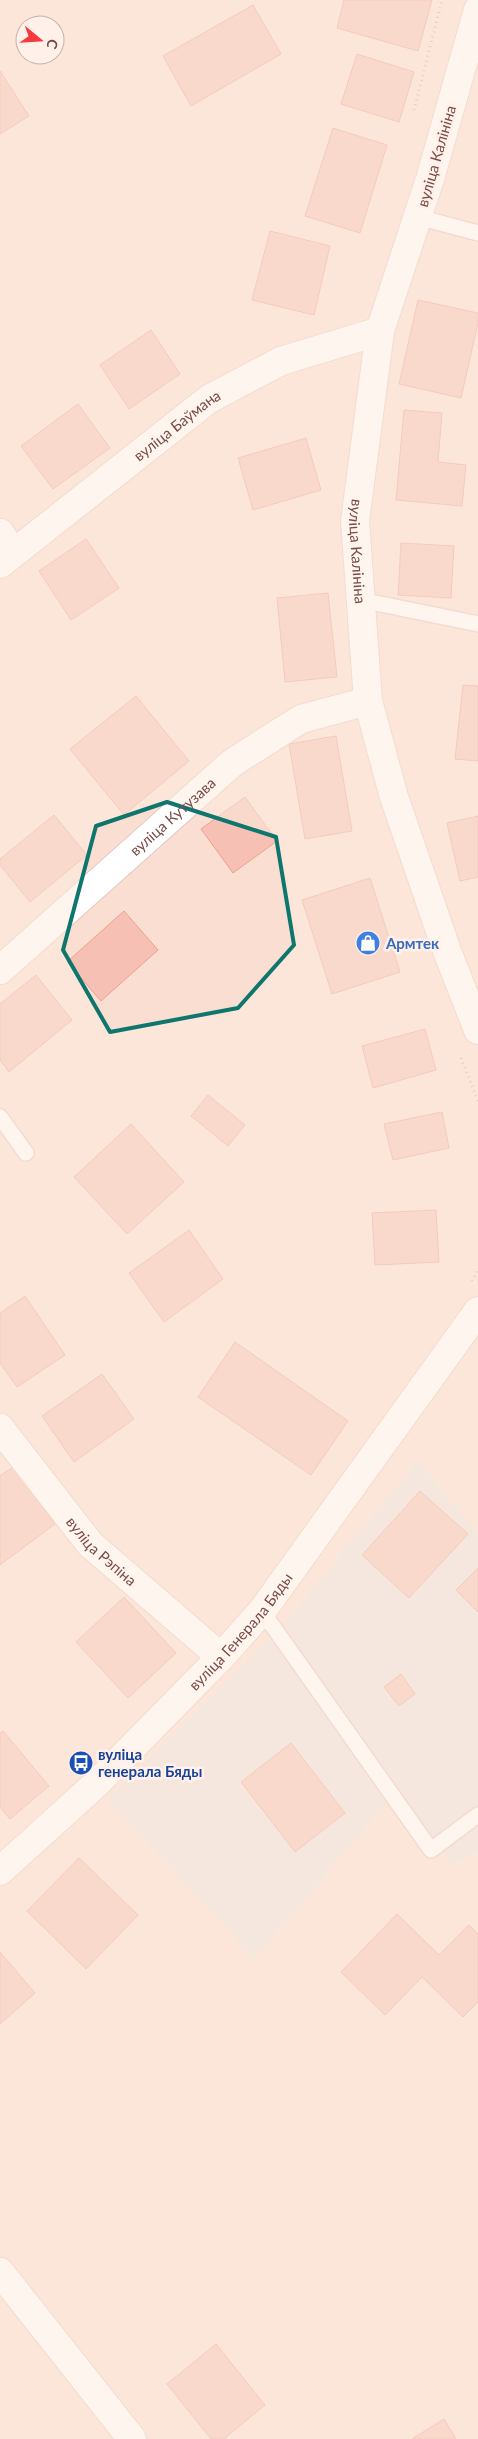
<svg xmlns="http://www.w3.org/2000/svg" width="478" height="2439" font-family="Lato,sans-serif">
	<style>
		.residential { fill: #f9ded1; fill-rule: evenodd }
		.industrial { fill: #ede0dc }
		.building { fill: #f7c0b5; stroke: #eba194 }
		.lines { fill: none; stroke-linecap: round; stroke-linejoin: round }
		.lane-casing { stroke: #e5c7be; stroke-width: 18 }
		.street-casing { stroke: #e5c7be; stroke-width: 30 }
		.secondary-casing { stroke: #ebc6bb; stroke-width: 30 }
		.path { stroke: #dba399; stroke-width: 3; stroke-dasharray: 1 4; stroke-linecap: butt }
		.lane { stroke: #fff; stroke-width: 15 }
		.street { stroke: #fff; stroke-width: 28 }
		.secondary { stroke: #fff; stroke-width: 28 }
		.marked { fill: none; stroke: #0f766e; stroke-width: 4; stroke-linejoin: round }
		.labels { text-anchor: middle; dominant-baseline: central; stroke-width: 5; stroke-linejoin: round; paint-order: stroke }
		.street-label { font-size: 15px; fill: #784b45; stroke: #fff1e9 }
		.shop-label { font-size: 15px; font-weight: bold; fill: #366cbe; stroke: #fff1e9; text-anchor: start }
		.transit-label { font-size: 15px; font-weight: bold; fill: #164399; stroke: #fff1e9; text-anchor: start }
	</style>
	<rect width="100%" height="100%" fill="#feece0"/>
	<!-- residential -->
	<path class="residential" d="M0,0H478V2439H0ZM25,25H55V55H25Z"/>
	<!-- industrial -->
	<path class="industrial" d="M417,1461L478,1533V1852L453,1865L397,1791L254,1959L107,1799L277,1632Z"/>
	<!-- building -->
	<path class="building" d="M344,0H432L418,51L337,28Z
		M253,5L281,54L191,106L163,56Z
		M357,54L414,72L399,122L341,104Z
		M0,71L29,116L0,134Z
		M333,128L387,145L360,233L305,216Z
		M270,231L330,246L314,315L252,300Z
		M418,300L478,313V323L461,398L399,384Z
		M151,330L180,374L129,409L100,365Z
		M78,404L110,448L53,489L21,446Z
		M404,410L442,413L438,462L466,465L462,506L396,500Z
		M306,438L321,490L253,510L238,458Z
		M86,539L119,588L71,620L39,571Z
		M401,543L454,546L451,598L398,595Z
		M328,593L337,677L285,682L277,598Z
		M463,685L478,686V761L455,759Z
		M136,696L189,761L124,815L70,749Z
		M336,736L352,831L305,839L289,744Z
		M245,797L277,841L233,873L201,829Z
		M54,815L87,855L30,902L0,865V859Z
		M478,816V877L460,881L447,823Z
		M370,878L400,972L332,994L302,900Z
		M124,911L158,950L101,1001L67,962Z
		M36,975L72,1020L9,1072L0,1060V1004Z
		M425,1029L436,1070L373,1088L362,1046Z
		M208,1095L245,1125L228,1146L191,1116Z
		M442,1112L449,1148L393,1160L384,1124Z
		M131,1124L184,1182L127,1234L74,1177Z
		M436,1210L439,1262L375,1265L372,1213Z
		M189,1230L223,1279L164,1322L129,1273Z
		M25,1296L65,1355L17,1387L0,1363V1313Z
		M235,1342L348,1421L311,1475L198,1397Z
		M102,1374L134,1419L74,1462L42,1416Z
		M13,1467L55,1524L0,1565V1476Z
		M420,1491L468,1534L409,1598L362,1555Z
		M478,1568V1612L456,1590Z
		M124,1597L176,1653L128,1698L76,1642Z
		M401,1674L415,1694L399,1706L384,1687Z
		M3,1731L49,1786L10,1819L0,1807V1733Z
		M291,1743L345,1813L295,1852L241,1782Z
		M79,1858L138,1915L86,1969L27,1911Z
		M397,1914L439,1955L469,1925L478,1934V2002L463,2017L422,1977L385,2015L341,1972Z
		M0,1952L35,1993L0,2024Z
		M216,2344L265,2405L224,2439H211L167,2384Z
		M444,2419L456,2439H412Z"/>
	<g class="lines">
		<defs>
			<path id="lane" d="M418,217L478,233
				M361,600L478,624
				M0,1117L26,1153
				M262,1611L431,1850L478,1815"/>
			<g id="street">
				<path d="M0,533L13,553"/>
				<path id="s1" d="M0,564L209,399L281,361L380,331"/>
				<path id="s2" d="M0,970L232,763L301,719L368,701"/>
				<path id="s3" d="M0,1428L90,1544L221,1657"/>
				<path d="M0,2272L132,2439"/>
			</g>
			<g id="secondary">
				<path id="s4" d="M478,10L430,179L380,331L355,521L368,701L394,797L447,951L478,1030"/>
				<path id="s5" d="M0,1871L96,1784L221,1657L262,1611L478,1311"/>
			</g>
		</defs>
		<!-- lane casing -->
		<use href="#lane" class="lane-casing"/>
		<!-- street casing -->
		<use href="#street" class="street-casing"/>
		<!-- secondary casing -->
		<use href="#secondary" class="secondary-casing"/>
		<!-- path -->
		<path class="path" d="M414,110L442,0
			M461,1058L478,1101
			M472,1281L478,1271"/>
		<!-- lane -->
		<use href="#lane" class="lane"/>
		<!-- street -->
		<use href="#street" class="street"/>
		<!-- secondary -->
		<use href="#secondary" class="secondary"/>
	</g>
	<!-- marked area -->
	<path d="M0 0H478V2439H0ZM167,802L276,837L294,945L238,1008L110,1032L63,950L96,826Z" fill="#feece0" fill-opacity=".55" fill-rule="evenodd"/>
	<path class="marked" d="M167,802L276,837L294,945L238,1008L110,1032L63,950L96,826Z"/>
	<!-- icons -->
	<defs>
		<symbol id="shop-disc" viewBox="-11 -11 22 22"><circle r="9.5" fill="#3f7fe0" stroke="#fff1e9"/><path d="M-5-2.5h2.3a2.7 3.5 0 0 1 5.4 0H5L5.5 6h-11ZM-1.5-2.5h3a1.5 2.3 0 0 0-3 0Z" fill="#fff"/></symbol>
		<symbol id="bus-disc" viewBox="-11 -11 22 22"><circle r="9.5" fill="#1a4fb4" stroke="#fff1e9"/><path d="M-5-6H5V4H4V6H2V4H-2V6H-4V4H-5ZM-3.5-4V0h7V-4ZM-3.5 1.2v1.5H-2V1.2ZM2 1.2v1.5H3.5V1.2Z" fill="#fff"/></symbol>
	</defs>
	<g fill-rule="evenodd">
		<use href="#shop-disc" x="354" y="929" width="28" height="28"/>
		<use href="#bus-disc" x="67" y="1749" width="28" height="28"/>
	</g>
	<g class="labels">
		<!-- street labels -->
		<g class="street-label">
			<text transform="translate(436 156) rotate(-74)">вуліца Калініна</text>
			<text stroke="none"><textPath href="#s1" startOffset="225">вуліца Баўмана</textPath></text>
			<text stroke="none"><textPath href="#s4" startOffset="558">вуліца Калініна</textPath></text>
			<text stroke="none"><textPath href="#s2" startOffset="231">вуліца Кутузава</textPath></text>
			<text stroke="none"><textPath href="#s3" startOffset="160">вуліца Рэпіна</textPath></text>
			<text stroke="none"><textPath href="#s5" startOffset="340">вуліца Генерала Бяды</textPath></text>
		</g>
		<!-- shop labels -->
		<g class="shop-label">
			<text x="386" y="943">Армтек</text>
		</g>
		<!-- transit labels -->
		<g class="transit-label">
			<text x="98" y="1754">вуліца<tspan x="98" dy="17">генерала Бяды</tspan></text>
		</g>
	</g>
	<!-- north arrow -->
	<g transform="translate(40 40) rotate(108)"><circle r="24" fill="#fff1e9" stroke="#c9afa7"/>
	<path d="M0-4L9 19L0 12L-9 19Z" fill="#f5393c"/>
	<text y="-8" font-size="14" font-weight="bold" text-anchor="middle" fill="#784b45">С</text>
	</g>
</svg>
